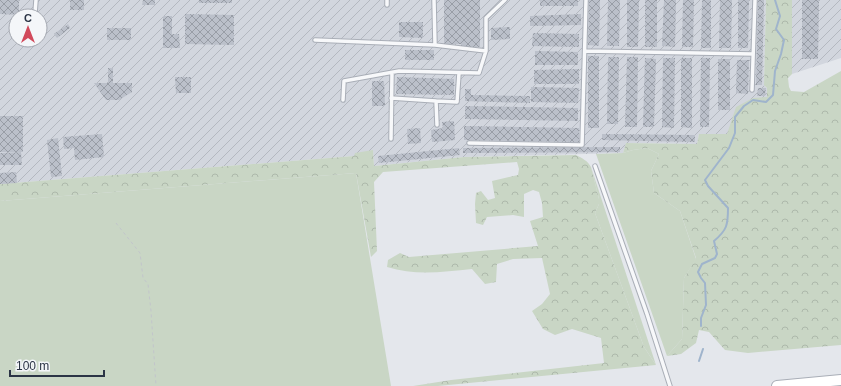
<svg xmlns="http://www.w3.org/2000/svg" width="841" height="386" font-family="Helvetica,sans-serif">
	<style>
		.industrial { fill: url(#industrial-furrows); fill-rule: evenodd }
		.grass { fill: #c9d6c5 }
		.forest { fill: url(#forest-crowns) }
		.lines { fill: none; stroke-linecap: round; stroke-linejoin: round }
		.stream { stroke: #9fb4cc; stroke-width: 2 }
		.building { fill: url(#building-cross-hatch) }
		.service-casing { stroke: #a9aeb7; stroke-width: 5.5 }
		.secondary-casing { stroke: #a9aeb7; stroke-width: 12 }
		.path { stroke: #c2c5cb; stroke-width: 1; stroke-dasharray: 3 3; stroke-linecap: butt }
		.service { stroke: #f7f8fa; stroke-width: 3.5 }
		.secondary { stroke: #fff; stroke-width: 10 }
	</style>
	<defs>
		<pattern id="industrial-furrows" width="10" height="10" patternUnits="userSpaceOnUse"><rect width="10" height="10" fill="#d2d6de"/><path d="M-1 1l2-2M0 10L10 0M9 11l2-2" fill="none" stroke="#b4b8c0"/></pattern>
		<pattern id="forest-crowns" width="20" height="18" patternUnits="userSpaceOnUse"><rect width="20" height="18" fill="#c9d6c5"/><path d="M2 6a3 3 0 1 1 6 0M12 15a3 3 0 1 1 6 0" fill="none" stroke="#adb8ab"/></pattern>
		<pattern id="building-cross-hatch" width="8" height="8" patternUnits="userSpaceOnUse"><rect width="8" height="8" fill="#bbc0ca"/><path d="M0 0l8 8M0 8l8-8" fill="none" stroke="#989da6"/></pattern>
	</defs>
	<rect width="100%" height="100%" fill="#e4e7ec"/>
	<!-- industrial -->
	<path class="industrial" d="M0,0H766L764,85L767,88V98H753L727,134H699L697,144L626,143L623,153L464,157L374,166L373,151L354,156L0,184ZM16,16H40V40H16Z
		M792,0H841V58L792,74Z"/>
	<!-- grass -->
	<path class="grass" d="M647,148L659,154L651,171L654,193L680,211L696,259L684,278L682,339L667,356L596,154L623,153L633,150Z
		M591,167L656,365L644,347L595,213L599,204V199Z
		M356,173L391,386H0V201Z"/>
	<!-- forest -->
	<path class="forest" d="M766,0H792V74L788,78L789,87L791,91L804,92L841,71V345L748,353L725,350L709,332L699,330L696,343L681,354L667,356L682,339L684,278L696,258L680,211L654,193L651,171L659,154L647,148L633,150L623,153L626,143L697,144L699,134H727L736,107L753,98L767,97V88L764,85Z
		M373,150L374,166L464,157L576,155C582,158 588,161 591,167L599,199V204L595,213L644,347L656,365L438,386H413L451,380L604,363L601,338L572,329L555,335L543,329L532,311L542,304L550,294L542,258L513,259L497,264L496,282L485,284L472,269C443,272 415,276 387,267L388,260L400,253L409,257L538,246L530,221L543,217L542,203L539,192L533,190L524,194V217L513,215L487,217L483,225L476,223L475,204L476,193L481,191L488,200L495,198L492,181L518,175L519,169L517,162L383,172L374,182L377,251L371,257L356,173L0,201V184L354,156L355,153Z"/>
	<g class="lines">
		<!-- stream -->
		<path class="stream" d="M701,326V318L706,305L705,283L701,278L698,272L702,264L715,258L717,254L714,241C727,230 728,225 728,208L708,186L705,180L729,148L735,133V117L744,106L753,100L766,102L773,95L775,71L781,54L784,40L776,29L780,16L775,0
			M699,361L703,349"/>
	</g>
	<!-- building -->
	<path class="building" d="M0,0H19V15L0,14Z
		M70,0H84V10H70Z
		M143,0H155V5H142Z
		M199,0H232V3H199Z
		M444,0H480V47H461V44H444Z
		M540,0H578V6H540Z
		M589,0H600L599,46L588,45Z
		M608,0H620L619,46H607Z
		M627,0H639L638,47H627Z
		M645,0H657V47H645Z
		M664,0H676L675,47L662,46Z
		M683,0H694L693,47H682Z
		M702,0H711V48H701Z
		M720,0H732L731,48H719Z
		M738,0H749L748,48H738Z
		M758,0H764L762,85H756Z
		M802,0H819L818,59H802Z
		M185,14L234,15V45L185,44Z
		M581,14V25L530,26V16Z
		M163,16H172V34H179L180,48H163Z
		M399,22H423V38L399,37Z
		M68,24L70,28L57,38L54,34Z
		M510,27V39L491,40V28Z
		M107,28H131V40H107Z
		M533,33L579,34V47L532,46Z
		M405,50H434V60H405Z
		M535,51L578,52V65H535Z
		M588,56H599V128H588Z
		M608,57H619L618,124H607Z
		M627,57H638L637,127H625Z
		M645,58L656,59L654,127H643Z
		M663,58H675L674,128L662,127Z
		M681,58H692V128L681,127Z
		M701,58H710L709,127H700Z
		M718,59H730V110H718Z
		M737,60H749L748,94L736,93Z
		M108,68H113V83H132V92L119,100H106L94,83H108Z
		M579,69V84H534V70Z
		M175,77H191V93H176Z
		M397,77L454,79V95L396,94Z
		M372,81H384L385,106H372Z
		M531,87L579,88L578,103L531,102Z
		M758,88H766L765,96H757Z
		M465,89H471V95L530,96V103L465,101Z
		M465,106L578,108V121L465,119Z
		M0,116H23V152H0Z
		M454,121L455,140L432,142L431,130L443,128L442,122Z
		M464,126L579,128V142L464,140Z
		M420,128L421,143L408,144L407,129Z
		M102,134L104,157L75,160L74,148L64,149L63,137Z
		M602,134L695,135V142L602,140Z
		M58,138L62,176L51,177L47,140Z
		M620,147V152L463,153V148Z
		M459,148L460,155L379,163L378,156Z
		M21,152L22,165H0V153Z
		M16,172L17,183L0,184V173Z"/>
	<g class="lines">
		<defs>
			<path id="service" d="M434,0L435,45
				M387,5V0
				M35,13L36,0
				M315,40L435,45L486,51V18L505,0
				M585,51L753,54
				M752,90L755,0
				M391,98L436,101
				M343,100L344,81L399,71L479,73L486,51
				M437,125L436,101L457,102L459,73
				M391,139L392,73
				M469,143L582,145L586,0
				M595,166L647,314L670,386"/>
			<path id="secondary" d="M777,386L841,380"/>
		</defs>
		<!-- service casing -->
		<use href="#service" class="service-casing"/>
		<!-- secondary casing -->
		<use href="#secondary" class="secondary-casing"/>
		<!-- path -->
		<path class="path" d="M116,223L140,253L143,278L148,284L151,311L156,386"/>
		<!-- service -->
		<use href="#service" class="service"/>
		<!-- secondary -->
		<use href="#secondary" class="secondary"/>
	</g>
	<!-- north arrow -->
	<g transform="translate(28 28)"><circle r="19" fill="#f4f6f9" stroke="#a4a8b1"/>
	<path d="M0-3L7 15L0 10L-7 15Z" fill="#d1495b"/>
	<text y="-6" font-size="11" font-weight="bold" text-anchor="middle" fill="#2b3445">С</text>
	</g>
	<!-- scale -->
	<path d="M10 370v6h94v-6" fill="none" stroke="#2b3445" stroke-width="2"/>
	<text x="16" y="370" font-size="12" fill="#2b3445" stroke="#f4f6f9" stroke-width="3" paint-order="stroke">100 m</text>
</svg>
